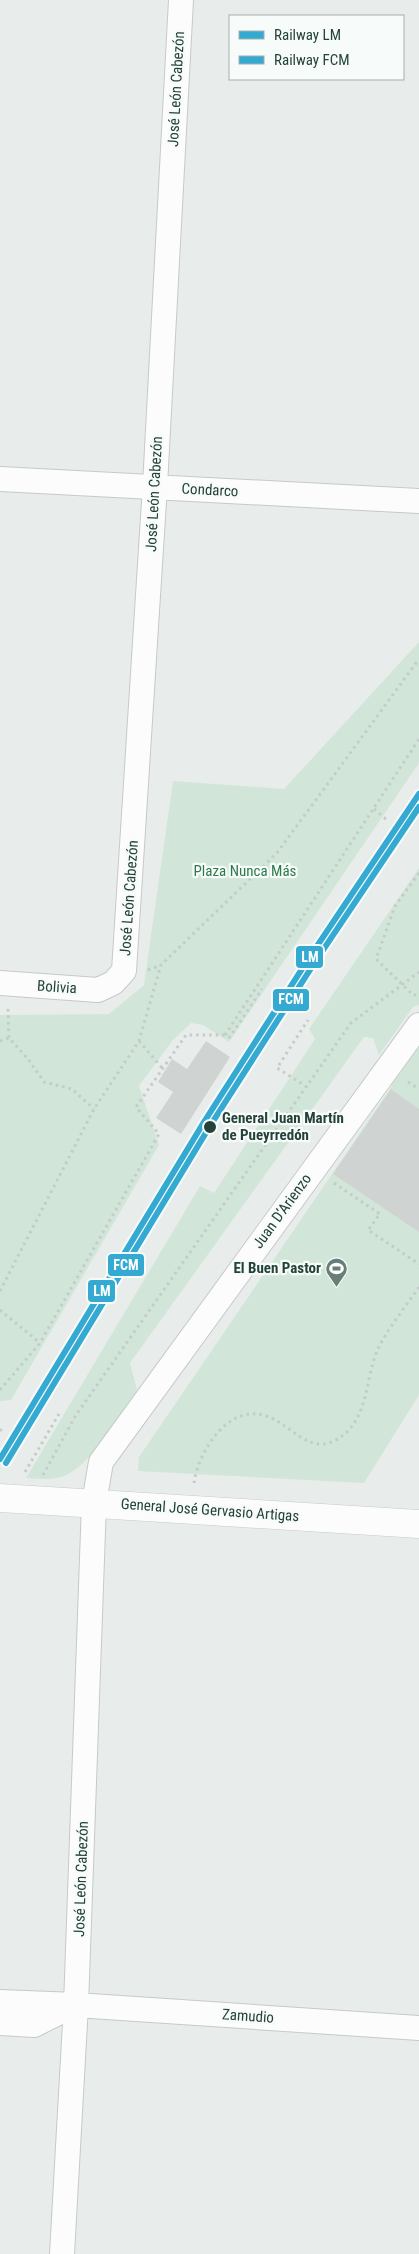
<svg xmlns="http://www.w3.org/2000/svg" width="419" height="2254" font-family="'Roboto Condensed',sans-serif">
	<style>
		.green { fill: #d1e6d8 }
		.building { fill: #cfd4d2 }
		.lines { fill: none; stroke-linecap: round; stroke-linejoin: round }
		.street-casing { stroke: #c5cac8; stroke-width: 26 }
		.secondary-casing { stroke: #c3cbc8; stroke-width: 29 }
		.path { stroke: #c3ccca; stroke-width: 3; stroke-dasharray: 2.5 4; stroke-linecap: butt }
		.street { stroke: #fcfcfc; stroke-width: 24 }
		.secondary { stroke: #fcfcfc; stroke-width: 28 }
		.rail-1-casing { stroke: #f7fbf9; stroke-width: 10 }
		.rail-2-casing { stroke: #f7fbf9; stroke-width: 10 }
		.rail-1 { stroke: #34a9d2; stroke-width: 6 }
		.rail-2 { stroke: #34a9d2; stroke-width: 6 }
		.stop-dot { fill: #24423a; stroke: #f7fbf9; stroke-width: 2 }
		.labels { text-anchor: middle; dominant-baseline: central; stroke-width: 4.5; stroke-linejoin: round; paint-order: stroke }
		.street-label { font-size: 15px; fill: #24423a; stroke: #f7fbf9 }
		.park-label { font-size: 15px; fill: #2d7a4b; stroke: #f7fbf9 }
		.stop-label { font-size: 15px; font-weight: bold; fill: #24423a; stroke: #f7fbf9; text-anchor: start }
		.poi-label { font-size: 15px; font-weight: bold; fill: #24423a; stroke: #f7fbf9; text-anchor: end }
		.line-badge { stroke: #f7fbf9; stroke-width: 2 }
		.badge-label { font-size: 14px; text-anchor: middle; font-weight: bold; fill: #fff }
	</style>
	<rect width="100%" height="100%" fill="#e8edeb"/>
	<!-- green -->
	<path class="green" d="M419,642V763L229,1042L203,1025L191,1023L173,1040L139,1086L159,1145L11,1400L0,1401V1015L109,1014L144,985L173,781L284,789Z
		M419,868V1005L413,1007L379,1055L373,1038L364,1037L130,1363L137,1390C119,1414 90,1469 61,1477C50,1480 38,1479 26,1478L200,1186L214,1193L315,1039L309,1029Z
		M419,1041V1395L364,1483L138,1471L139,1457L392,1086L390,1084Z"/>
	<!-- building -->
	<path class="building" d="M206,1041L230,1057L181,1134L156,1118L173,1092L158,1082L172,1059L187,1069Z
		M391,1089L419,1109V1232L333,1174Z"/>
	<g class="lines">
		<defs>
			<path id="street" d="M0,479L419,501
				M0,983L98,990L113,983L124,971L155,486L181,0
				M0,2002L76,2005L419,2028
				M0,2023L34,2025L72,2006
				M62,2254L76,2005L94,1503L101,1462L419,1025"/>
			<path id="secondary" d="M0,1498L419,1524"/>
		</defs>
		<!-- street casing -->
		<use href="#street" class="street-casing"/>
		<!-- secondary casing -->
		<use href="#secondary" class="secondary-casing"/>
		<!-- path -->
		<path class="path" d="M374,809L387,820
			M419,873L395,906L376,959L413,995H419
			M148,970L161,965
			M8,1009L9,1038L28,1059L44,1082L72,1089L94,1109
			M225,1035L419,739
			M0,1041L9,1038
			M139,1041L163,1069
			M408,1082L419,1089
			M307,1087L277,1068L308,1020
			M334,1183L380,1214L368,1230L419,1264
			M0,1291L94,1109L139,1041L161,965L277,853L419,659
			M0,1310L40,1343
			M0,1390L40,1343L159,1134L136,1107L186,1035H225L230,1037L262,989
			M0,1431L2,1428
			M25,1472L59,1414
			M43,1475L76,1415L351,1023L419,972
			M194,1483C198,1452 228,1403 266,1416C290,1423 307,1454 334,1441C369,1423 364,1383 377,1351C387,1329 405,1308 419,1287"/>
		<!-- street -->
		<use href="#street" class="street"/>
		<!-- secondary -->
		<use href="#secondary" class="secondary"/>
		<defs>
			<path id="rail-1" d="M0,1459L204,1122L309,958L419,794"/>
			<path id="rail-2" d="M6,1463L210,1126L315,962L419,807"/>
		</defs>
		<!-- rail-1 casing -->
		<use href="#rail-1" class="rail-1-casing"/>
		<!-- rail-2 casing -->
		<use href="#rail-2" class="rail-2-casing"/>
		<!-- rail-1 -->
		<use href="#rail-1" class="rail-1"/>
		<!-- rail-2 -->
		<use href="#rail-2" class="rail-2"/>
	</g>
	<!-- icons -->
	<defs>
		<symbol id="stadium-pin" viewBox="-11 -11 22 30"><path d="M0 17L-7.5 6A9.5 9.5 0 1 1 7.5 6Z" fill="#697e78" stroke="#f7fbf9"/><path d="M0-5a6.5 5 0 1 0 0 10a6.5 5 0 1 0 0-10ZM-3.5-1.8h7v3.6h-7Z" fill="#fff"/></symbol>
	</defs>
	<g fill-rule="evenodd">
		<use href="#stadium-pin" x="324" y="1256" width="25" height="34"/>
	</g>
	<!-- markers -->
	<circle class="stop-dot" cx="210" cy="1127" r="7"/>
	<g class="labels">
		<!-- street labels -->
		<g class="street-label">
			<text transform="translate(176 89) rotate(-87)">José León Cabezón</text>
			<text transform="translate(210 490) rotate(3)">Condarco</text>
			<text transform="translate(154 494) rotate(-87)">José León Cabezón</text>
			<text transform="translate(129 898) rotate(-86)">José León Cabezón</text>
			<text transform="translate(57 987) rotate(4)">Bolivia</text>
			<text transform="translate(282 1211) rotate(-54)">Juan D’Arienzo</text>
			<text transform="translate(210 1510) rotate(4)">General José Gervasio Artigas</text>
			<text transform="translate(81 1879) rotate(-88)">José León Cabezón</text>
			<text transform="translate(248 2016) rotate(4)">Zamudio</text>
		</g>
		<!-- park labels -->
		<g class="park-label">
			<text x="245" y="871">Plaza Nunca Más</text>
		</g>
		<!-- stop labels -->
		<g class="stop-label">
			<text x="222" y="1118">General Juan Martín<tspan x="222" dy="17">de Pueyrredón</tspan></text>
		</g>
		<!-- poi labels -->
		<g class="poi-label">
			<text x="321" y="1268">El Buen Pastor</text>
		</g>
	</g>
	<g class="line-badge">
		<rect x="295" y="945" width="29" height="24" rx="5" fill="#34a9d2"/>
		<rect x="272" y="988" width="38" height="24" rx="5" fill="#34a9d2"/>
		<rect x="107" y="1253" width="38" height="24" rx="5" fill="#34a9d2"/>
		<rect x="87" y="1279" width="29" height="24" rx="5" fill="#34a9d2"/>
	</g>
	<g class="badge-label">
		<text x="310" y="962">LM</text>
		<text x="291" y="1004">FCM</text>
		<text x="126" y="1270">FCM</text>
		<text x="102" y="1296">LM</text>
	</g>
	<!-- legend -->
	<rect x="229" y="15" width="175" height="65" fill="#f7fbf9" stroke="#a3b1ad"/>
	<rect x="239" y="31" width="25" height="8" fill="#34a9d2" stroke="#a3b1ad"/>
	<text x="274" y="40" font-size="15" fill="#24423a">Railway LM</text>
	<rect x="239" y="56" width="25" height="8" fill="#34a9d2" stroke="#a3b1ad"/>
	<text x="274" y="65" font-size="15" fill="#24423a">Railway FCM</text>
</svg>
